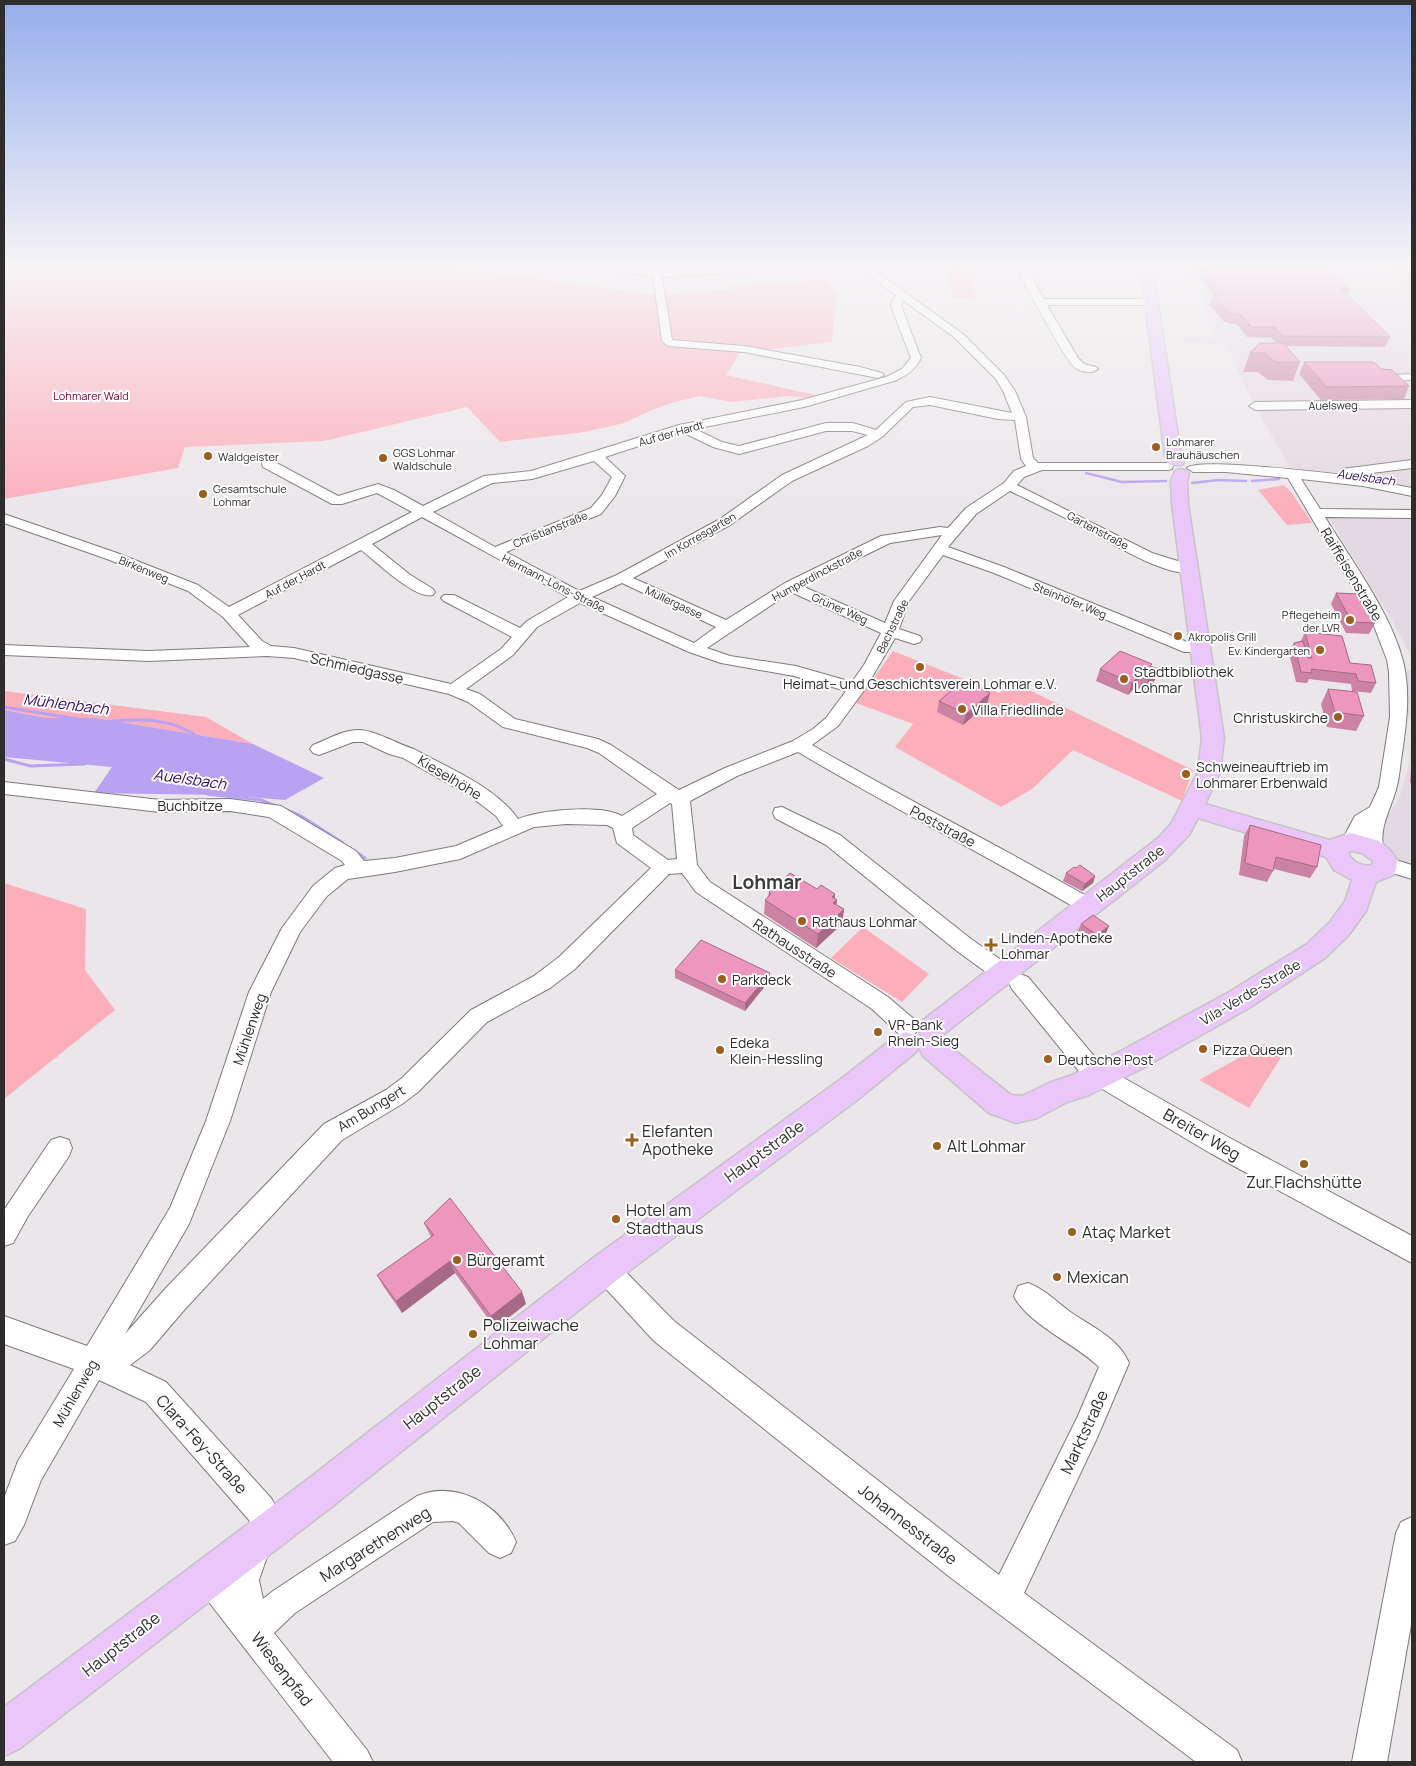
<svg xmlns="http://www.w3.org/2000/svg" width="1416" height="1766" font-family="Manrope,sans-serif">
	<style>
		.built { fill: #e4d9e2 }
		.green { fill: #fcafbb }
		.water { fill: #b8a2f1 }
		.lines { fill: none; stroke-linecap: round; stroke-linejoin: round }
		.stream-far1 { stroke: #b8a2f1; stroke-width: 2.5 }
		.stream { stroke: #b8a2f1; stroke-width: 3 }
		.minor-casing { stroke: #7e7a7d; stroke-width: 2 }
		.major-casing { stroke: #c4c4c4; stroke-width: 3 }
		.highway-casing { stroke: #c4c4c4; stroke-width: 2 }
		.minor { fill: #fff; fill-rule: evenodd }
		.major { fill: #eac6fb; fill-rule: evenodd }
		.highway { fill: #dca0f8; fill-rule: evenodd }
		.wall { fill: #cc82a3 }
		.shaded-wall { fill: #a66a85 }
		.building { fill: #ed97be; stroke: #a66a85 }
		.poi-dot { fill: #9a5f1f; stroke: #fff; stroke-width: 2 }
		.labels { text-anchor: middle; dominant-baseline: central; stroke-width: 4; stroke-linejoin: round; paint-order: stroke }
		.far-park-label { font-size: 11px; fill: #75012d; stroke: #fff }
		.far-street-label { font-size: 11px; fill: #2e2c2d; stroke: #fff }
		.far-poi-label { font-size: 11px; fill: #2e2c2d; stroke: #fff; text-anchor: start }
		.far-water-label { font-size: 12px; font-style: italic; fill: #330765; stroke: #fff }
		.street-label { font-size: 14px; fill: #2e2c2d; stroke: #fff }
		.poi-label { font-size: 14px; fill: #2e2c2d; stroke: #fff; text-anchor: start }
		.water-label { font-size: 15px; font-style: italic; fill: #330765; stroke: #fff }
		.near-poi-label { font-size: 16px; fill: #2e2c2d; stroke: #fff; text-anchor: start }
		.near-street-label { font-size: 16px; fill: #2e2c2d; stroke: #fff }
		.district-label { font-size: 19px; font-weight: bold; fill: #3c393b; stroke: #fff }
	</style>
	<rect width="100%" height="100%" fill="#ebe6ea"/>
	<!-- built -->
	<path class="built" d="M1173,263H1380L1412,289V491L1378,481L1290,468L1254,404L1226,345L1188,343L1177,339L1176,337H1215L1202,305L1203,296Z
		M1327,515H1412V658L1390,617Z
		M1412,669V865L1397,860L1381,845L1388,817L1400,796L1409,763L1411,724L1406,708L1404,678L1407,671Z"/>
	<!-- green -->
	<path class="green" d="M4,263H424L657,295L733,289L731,285L828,280L837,295L832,342L740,353L726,375L820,396L808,398L787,396L731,402L700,396L678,401L654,409L624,423L585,432L500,442L467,407L324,441L185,447L178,468L4,499Z
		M944,263H964L977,297L953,298Z
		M1380,263H1392L1412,279V289Z
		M1284,485L1291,492L1312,523L1287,525L1258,490Z
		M893,651L999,693L1015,683L1193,770L1182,801L1073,750L1032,789L1001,807L895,747L913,724L856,703Z
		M4,691L206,717L253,744L96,718H46L4,710Z
		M4,883L86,909L85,970L115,1010L4,1099Z
		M863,927L929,974L902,1002L831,958Z
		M1264,1044L1283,1054L1249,1108L1199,1080Z"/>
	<!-- water -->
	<path class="water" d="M4,710L46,718H96L253,744L324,778L285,800L221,795L94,793L112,767L4,757Z"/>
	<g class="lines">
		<!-- stream-far1 -->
		<path class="stream-far1" d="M1086,473L1122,482L1166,481
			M1252,481L1279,479
			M1192,483L1218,480L1246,481"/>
		<!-- stream -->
		<path class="stream" d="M4,707L78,719
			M112,721C144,719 171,718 198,737
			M4,759L30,766L85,764
			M207,794L261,800L278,807
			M287,810L301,816L343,843
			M353,850L365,858"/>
		<defs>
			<path id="minor" d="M569,263H596L657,271L800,263H864L963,334L1004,375L1015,391L1026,417L1033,458L1038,463H1172L1173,466L1172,469L1167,470H1042L1024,477L1017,485L1152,553L1194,566L1196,569L1194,572C1165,579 1102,537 1075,523C1054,512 1032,502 1010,491L976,514L948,547L1004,567L1192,644L1207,646L1209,649L1207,652H1184L994,573L943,555L909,601L899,629L920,636L922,639L920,642L914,644L895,638L865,689L838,726L812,745C905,799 1002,847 1095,901L1098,906L1095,911L1088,914L1081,911C987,856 891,807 798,752L737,776L690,801L697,865L710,882L888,997L915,1020L918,1027L915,1034L907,1036L899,1034L872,1009L696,892L682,873L669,874L575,969L550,988L487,1022L418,1092L402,1104L342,1140L185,1309L150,1350L130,1365L166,1382L271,1498L288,1529L283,1540L272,1545L268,1543L270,1548L259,1580L263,1599L273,1591L417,1496C456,1480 500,1504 516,1542L511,1553L500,1558L489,1553L459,1523L453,1521L433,1522L295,1613L274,1633L367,1750L373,1762H333L198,1588L193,1577L198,1566L209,1561L220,1566L228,1576L243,1537L254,1532L257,1534L249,1520L146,1402L99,1380L41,1480L24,1525L15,1541L4,1545V1498L18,1461L74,1369L4,1344V1316L87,1346L170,1208L206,1121L249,992L282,928L313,886L335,868L345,865L342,861L269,817L230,811L160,812L4,794V782L160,800L230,799L274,805L281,806L356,851L364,861L395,858L456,846L503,826L496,816L470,796L403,758L389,754L363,742H353L319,755L313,753L310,749L313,745C327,740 342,730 358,730C375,730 397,744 414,749C448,768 496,787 518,819C540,810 601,804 622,816L657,794L599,753L587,748L503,727L468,702L449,694L294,658L267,656L149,661L4,655V645L149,651L250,647L223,617L188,591L107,559L4,523V514L117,553L198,585L229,607L412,512L377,493L342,504H332L263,467L262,464L263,461H273L338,496L378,484L394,490L423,506L484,476L531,471L679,425L802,400L886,377L902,369L911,358L891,306L893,299L897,296L855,265L662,277L672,340L744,346L860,367L882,373L884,375L878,378L744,352L668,346L662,341L653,276L574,266ZM903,300L955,338L996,379L1003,391L1012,413L930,397L906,402L876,430L853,423H826L739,446L722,442L695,429L804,407L894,381C906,376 915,370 921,358L901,306ZM930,405L998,419L1015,420L1021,459L1026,466L1014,471L1004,483L966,508L948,528L940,527L881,536L785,583L726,620L633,578L730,525L792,481L868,446L882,437L913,407ZM826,431H852L868,435L782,475L720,519L617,575L579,591L506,552L601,514L615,496L625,476L605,457L682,432L713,447L739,454ZM594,461L612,477L602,495L591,508L495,547L433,512L492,483L532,479ZM422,517L568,597L527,621L520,628L454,595H444L441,598L444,601L512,637L501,649L451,684L294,648L271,646L262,641L238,615L361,550C376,561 415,600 433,595L435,592L433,589L409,574L372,544ZM942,535L894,601L885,623L802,586L890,543ZM622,583L716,627L694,643L592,597ZM791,592L881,633L864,665L852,682L796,666L730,656L707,648ZM580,603L689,652L721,663L794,676L846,691L826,718L813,729L793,741L725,768L679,790L611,745L598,739L515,719L480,694L466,689L513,655L537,627ZM670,803L672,804L677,859L668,860L633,835L632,828ZM566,824L607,825L613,828L617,843L651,868L559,957L534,976L471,1010L402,1078L386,1090L324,1124L165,1289L125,1334L189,1224L230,1121L271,992L300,932L327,896L348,879L395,872L460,859L534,827Z
				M1014,263H1024L1044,299H1151L1156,302L1151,305H1047L1078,358L1084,364L1096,367L1098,369L1092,372C1087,372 1081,372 1077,369C1066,364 1023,279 1014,263Z
				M1412,374V380L1391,381L1385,378L1391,375Z
				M1412,400V408L1255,410L1249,406L1255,402Z
				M1412,460V468L1348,476L1412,488V496L1363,486L1301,479L1320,509L1412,510V518L1325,517C1351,560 1391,613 1403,661C1411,693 1406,728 1401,760C1400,768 1399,778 1397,786C1392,807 1379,826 1383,848L1380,853L1373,855L1366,853L1362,839L1358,847L1351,849L1344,847L1341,842L1355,816L1370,807L1379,787L1390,717L1389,672L1387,660L1371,618L1288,478L1226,472H1193L1187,468C1196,457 1323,473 1345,475L1341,472L1342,469Z
				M782,807L840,835L971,939L1010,966L1013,972L1010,978L1002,980L994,978L957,951L826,845L775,818L773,813L775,808Z
				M1386,857L1412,865V879L1379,869L1376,864L1379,859Z
				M1020,974L1028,977L1098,1061L1108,1069L1228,1137L1412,1236V1263L1210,1153L1092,1083L1082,1075L1012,989L1009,983L1012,977Z
				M60,1137L69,1140L72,1148L69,1156L28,1216L13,1243L4,1246V1210L51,1140Z
				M605,1256L614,1260L674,1321L999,1575L1077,1418L1099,1367C1077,1345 1026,1323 1014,1296L1018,1286L1028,1283C1044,1289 1056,1301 1069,1311C1090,1326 1119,1338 1129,1363L1097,1438L1024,1593L1237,1750L1242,1762H1196L951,1578L654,1341L596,1278L592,1269L596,1260Z
				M1412,1517V1619L1387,1762H1352L1396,1533L1401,1522Z"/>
			<path id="major" d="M1140,263H1152L1181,456L1184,462L1182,465H1170L1165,456Z
				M1181,469L1187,471L1189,474L1187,481L1188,504L1224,738L1220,772L1205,804L1329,840L1351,833L1379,841L1390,850L1397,860L1396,869L1393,875L1376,882L1366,911L1348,936L1325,958L1249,1008L1141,1069L1089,1095L1067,1102L1037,1118L1016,1123L989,1113L923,1056L919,1048L923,1040L926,1039L922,1037L918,1029L922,1021L1158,838L1171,824L1198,772L1202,738L1172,504L1171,481L1175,471ZM1198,818L1326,857L1334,870L1352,880L1345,901L1330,922L1307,944L1229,992L1121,1051L1072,1075L1049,1083L1022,1096L1011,1095L939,1038L1165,860L1189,835ZM1351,851L1362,853L1373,861L1372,865C1362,867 1352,862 1348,852Z
				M906,1032L916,1036L920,1044L916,1052L861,1097L617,1280L334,1505L19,1749L4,1756V1707L308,1479L593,1258L841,1079L896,1036Z"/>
			<path id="highway" d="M1392,263H1406L1412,268V278L1407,277Z"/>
		</defs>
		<!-- minor casing -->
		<use href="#minor" class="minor-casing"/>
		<!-- major casing -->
		<use href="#major" class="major-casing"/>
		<!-- highway casing -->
		<use href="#highway" class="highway-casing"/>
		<!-- minor -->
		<use href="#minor" class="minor"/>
		<!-- major -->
		<use href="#major" class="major"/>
		<!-- highway -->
		<use href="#highway" class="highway"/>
	</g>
	<!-- wall -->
	<path class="wall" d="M1188,263H1322L1350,289L1347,295L1390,337L1385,347L1286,346L1300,362L1293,381L1268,380L1258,372H1243L1250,353L1276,343L1271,338L1247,337L1238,325L1224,322L1210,305L1213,295H1214Z
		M1304,362L1409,386L1404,399L1321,400L1299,374Z
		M1336,593L1375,623L1369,634L1346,633L1331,604Z
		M1305,632L1350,663L1376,683L1371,693L1352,691L1351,684L1309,679L1307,683L1296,682L1289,653L1294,643L1301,641Z
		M1152,664L1151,666L1155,680L1144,691L1135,687L1128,695L1096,681L1100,669Z
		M1328,689L1364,716L1356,731L1327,727L1321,704Z
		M990,693L987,704L963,725L937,712L939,701Z
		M1412,757V784L1410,783Z
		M1250,825L1317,867L1310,878L1274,869L1267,882L1239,875L1244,836Z
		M1066,873L1095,876L1093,883L1082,891L1063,881Z
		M817,889L835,894V899L837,900L836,905L844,909L842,924L816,948L764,914L765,900L768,896L769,892Z
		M1081,924L1106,933L1094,943L1078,931Z
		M675,970L769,981L745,1011L675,978Z
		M424,1223L522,1292L526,1304L495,1328L455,1273L402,1313L384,1287L377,1275L431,1237Z"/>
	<!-- shaded-wall -->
	<path class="shaded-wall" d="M1159,669L1155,680L1144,691L1148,680Z
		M1139,676L1135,687L1128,695L1132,683Z
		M990,693L987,704L963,725L966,714Z
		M1095,876L1093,883L1082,891L1085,884Z
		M835,894L834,902L837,900L835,915L832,897Z
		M844,909L842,924L816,948L818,934Z
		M1109,926L1106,933L1094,943L1097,935Z
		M770,973L769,981L745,1011V1003Z
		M450,1261L455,1273L402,1313L396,1301Z
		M522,1292L526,1304L495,1328L491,1316Z"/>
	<!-- building -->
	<path class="building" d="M1198,263H1322L1350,289L1340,288L1390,337L1282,336L1275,327H1251L1241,315L1228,312L1213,295H1225Z
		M1260,343H1283L1300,362H1275L1265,353H1250Z
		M1304,362H1374L1381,369L1392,370L1409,386L1327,387Z
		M1336,593L1358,594L1375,623L1352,622Z
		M1305,632L1342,636L1350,663L1371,665L1376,683L1358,681L1356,674L1311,669L1312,673L1301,672L1294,643L1303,641L1308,658H1312Z
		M1120,651L1152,664L1150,666L1159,669L1148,680L1139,676L1132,683L1100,669Z
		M963,681L990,693L966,714L939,701Z
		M1328,689L1357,692L1364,716L1335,712Z
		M1250,825L1321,845L1317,867L1276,857L1273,871L1245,863Z
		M1080,865L1095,876L1085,884L1066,873L1074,867L1076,868Z
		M790,873L817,889L821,885L835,894L832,897L837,900L833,903L844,909L818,934L765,900L771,894L769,892Z
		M1093,915L1109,926L1097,935L1081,924Z
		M701,940L770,973L745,1003L675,970Z
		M450,1198L522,1292L491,1316L450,1261L396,1301L377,1275L434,1235L424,1223Z"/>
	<!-- sky -->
	<linearGradient id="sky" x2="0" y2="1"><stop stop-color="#95adec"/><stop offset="0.52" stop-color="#f6f4f6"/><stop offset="1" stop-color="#f6f4f6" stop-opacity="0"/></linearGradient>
	<rect width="1416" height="510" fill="url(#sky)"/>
	<!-- markers -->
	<g class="poi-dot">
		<circle cx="1156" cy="447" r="5"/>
		<circle cx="208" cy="456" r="5"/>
		<circle cx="383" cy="458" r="5"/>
		<circle cx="203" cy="494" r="5"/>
		<circle cx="1350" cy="620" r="5"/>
		<circle cx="1178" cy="636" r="5"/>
		<circle cx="1320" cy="650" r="5"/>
		<circle cx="920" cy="667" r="5"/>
		<circle cx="1124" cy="679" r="5"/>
		<circle cx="962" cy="709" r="5"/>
		<circle cx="1338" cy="717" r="5"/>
		<circle cx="1186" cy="774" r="5"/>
		<circle cx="802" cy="921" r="5"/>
		<path d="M988.5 937.5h5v5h5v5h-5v5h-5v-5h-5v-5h5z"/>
		<circle cx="722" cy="979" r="5"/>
		<circle cx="878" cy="1032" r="5"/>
		<circle cx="1203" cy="1049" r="5"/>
		<circle cx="720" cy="1050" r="5"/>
		<circle cx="1048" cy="1059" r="5"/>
		<path d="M629.5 1132.5h5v5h5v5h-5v5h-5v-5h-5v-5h5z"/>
		<circle cx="937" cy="1146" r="5"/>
		<circle cx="1304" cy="1164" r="5"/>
		<circle cx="616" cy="1219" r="5"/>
		<circle cx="1072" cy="1232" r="5"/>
		<circle cx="457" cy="1260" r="5"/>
		<circle cx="1057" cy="1277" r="5"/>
		<circle cx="473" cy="1334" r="5"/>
	</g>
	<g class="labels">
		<!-- far-park labels -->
		<g class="far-park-label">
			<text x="91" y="395">Lohmarer Wald</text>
		</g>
		<!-- far-street labels -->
		<g class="far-street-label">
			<text transform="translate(1333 405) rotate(-1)">Auelsweg</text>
			<text transform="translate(671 433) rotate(-16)">Auf der Hardt</text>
			<text transform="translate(550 529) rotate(-22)">Christianstraße</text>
			<text transform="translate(1098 530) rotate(28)">Gartenstraße</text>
			<text transform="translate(700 535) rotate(-30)">Im Korresgarten</text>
			<text transform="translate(144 569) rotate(22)">Birkenweg</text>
			<text transform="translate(817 574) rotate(-28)">Humperdinckstraße</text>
			<text transform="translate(295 579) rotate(-28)">Auf der Hardt</text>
			<text transform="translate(554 583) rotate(27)">Hermann-Löns-Straße</text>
			<text transform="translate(1070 600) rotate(22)">Steinhöfer Weg</text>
			<text transform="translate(674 602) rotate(25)">Müllergasse</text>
			<text transform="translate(840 608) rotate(24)">Grüner Weg</text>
			<text transform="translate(892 626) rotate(-64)">Bachstraße</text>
		</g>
		<!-- far-poi labels -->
		<g class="far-poi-label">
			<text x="1166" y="441">Lohmarer<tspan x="1166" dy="13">Brauhäuschen</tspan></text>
			<text x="393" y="452">GGS Lohmar<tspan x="393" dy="13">Waldschule</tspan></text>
			<text x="218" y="456">Waldgeister</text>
			<text x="213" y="488">Gesamtschule<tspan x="213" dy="13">Lohmar</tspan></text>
			<text x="1340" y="614" text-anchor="end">Pflegeheim<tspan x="1340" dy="13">der LVR</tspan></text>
			<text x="1188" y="636">Akropolis Grill</text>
			<text x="1310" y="650" text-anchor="end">Ev. Kindergarten</text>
		</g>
		<!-- far-water labels -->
		<g class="far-water-label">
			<text transform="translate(1366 477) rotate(8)">Auelsbach</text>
		</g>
		<!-- street labels -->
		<g class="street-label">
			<text transform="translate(1352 574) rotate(59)">Raiffeisenstraße</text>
			<text transform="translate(357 668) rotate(13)">Schmiedgasse</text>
			<text transform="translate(450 777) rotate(31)">Kieselhöhe</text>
			<text x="190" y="805">Buchbitze</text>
			<text transform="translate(943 826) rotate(28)">Poststraße</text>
			<text transform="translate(1130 873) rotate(-38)">Hauptstraße</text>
			<text transform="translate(795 948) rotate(33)">Rathausstraße</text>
			<text transform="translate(1250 992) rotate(-31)">Vila-Verde-Straße</text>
			<text transform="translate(249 1029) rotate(-71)">Mühlenweg</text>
			<text transform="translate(371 1108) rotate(-31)">Am Bungert</text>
			<text transform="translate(75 1393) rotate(-60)">Mühlenweg</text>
		</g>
		<!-- poi labels -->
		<g class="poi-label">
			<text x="1134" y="671">Stadtbibliothek<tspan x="1134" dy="16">Lohmar</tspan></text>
			<text x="920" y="683" text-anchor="middle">Heimat– und Geschichtsverein Lohmar e.V.</text>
			<text x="972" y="709">Villa Friedlinde</text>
			<text x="1328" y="717" text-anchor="end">Christuskirche</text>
			<text x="1196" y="766">Schweineauftrieb im<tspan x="1196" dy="16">Lohmarer Erbenwald</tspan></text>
			<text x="812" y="921">Rathaus Lohmar</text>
			<text x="1001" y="937">Linden-Apotheke<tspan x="1001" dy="16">Lohmar</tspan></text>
			<text x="732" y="979">Parkdeck</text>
			<text x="888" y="1024">VR-Bank<tspan x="888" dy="16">Rhein-Sieg</tspan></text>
			<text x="730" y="1042">Edeka<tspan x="730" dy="16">Klein-Hessling</tspan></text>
			<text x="1213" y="1049">Pizza Queen</text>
			<text x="1058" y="1059">Deutsche Post</text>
		</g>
		<!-- water labels -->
		<g class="water-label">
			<text transform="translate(66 704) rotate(7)">Mühlenbach</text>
			<text transform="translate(190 779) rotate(8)">Auelsbach</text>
		</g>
		<!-- near-poi labels -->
		<g class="near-poi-label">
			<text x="642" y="1131">Elefanten<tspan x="642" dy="18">Apotheke</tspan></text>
			<text x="947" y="1146">Alt Lohmar</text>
			<text x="1304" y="1182" text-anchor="middle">Zur Flachshütte</text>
			<text x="626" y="1210">Hotel am<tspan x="626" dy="18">Stadthaus</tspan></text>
			<text x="1082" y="1232">Ataç Market</text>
			<text x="467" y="1260">Bürgeramt</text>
			<text x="1067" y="1277">Mexican</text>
			<text x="483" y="1325">Polizeiwache<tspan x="483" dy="18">Lohmar</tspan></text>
		</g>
		<!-- near-street labels -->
		<g class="near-street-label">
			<text transform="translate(1202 1134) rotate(30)">Breiter Weg</text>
			<text transform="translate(764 1151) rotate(-36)">Hauptstraße</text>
			<text transform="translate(442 1397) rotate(-38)">Hauptstraße</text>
			<text transform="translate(1084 1432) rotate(-65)">Marktstraße</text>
			<text transform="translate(202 1444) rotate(48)">Clara-Fey-Straße</text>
			<text transform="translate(908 1524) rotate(38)">Johannesstraße</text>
			<text transform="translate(375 1544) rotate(-32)">Margarethenweg</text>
			<text transform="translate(121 1644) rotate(-38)">Hauptstraße</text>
			<text transform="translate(282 1669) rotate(52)">Wiesenpfad</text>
		</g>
		<!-- district labels -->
		<g class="district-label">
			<text x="767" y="882">Lohmar</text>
		</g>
	</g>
	<!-- border -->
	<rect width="1416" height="1766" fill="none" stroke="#2e2c2d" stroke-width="10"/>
</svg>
